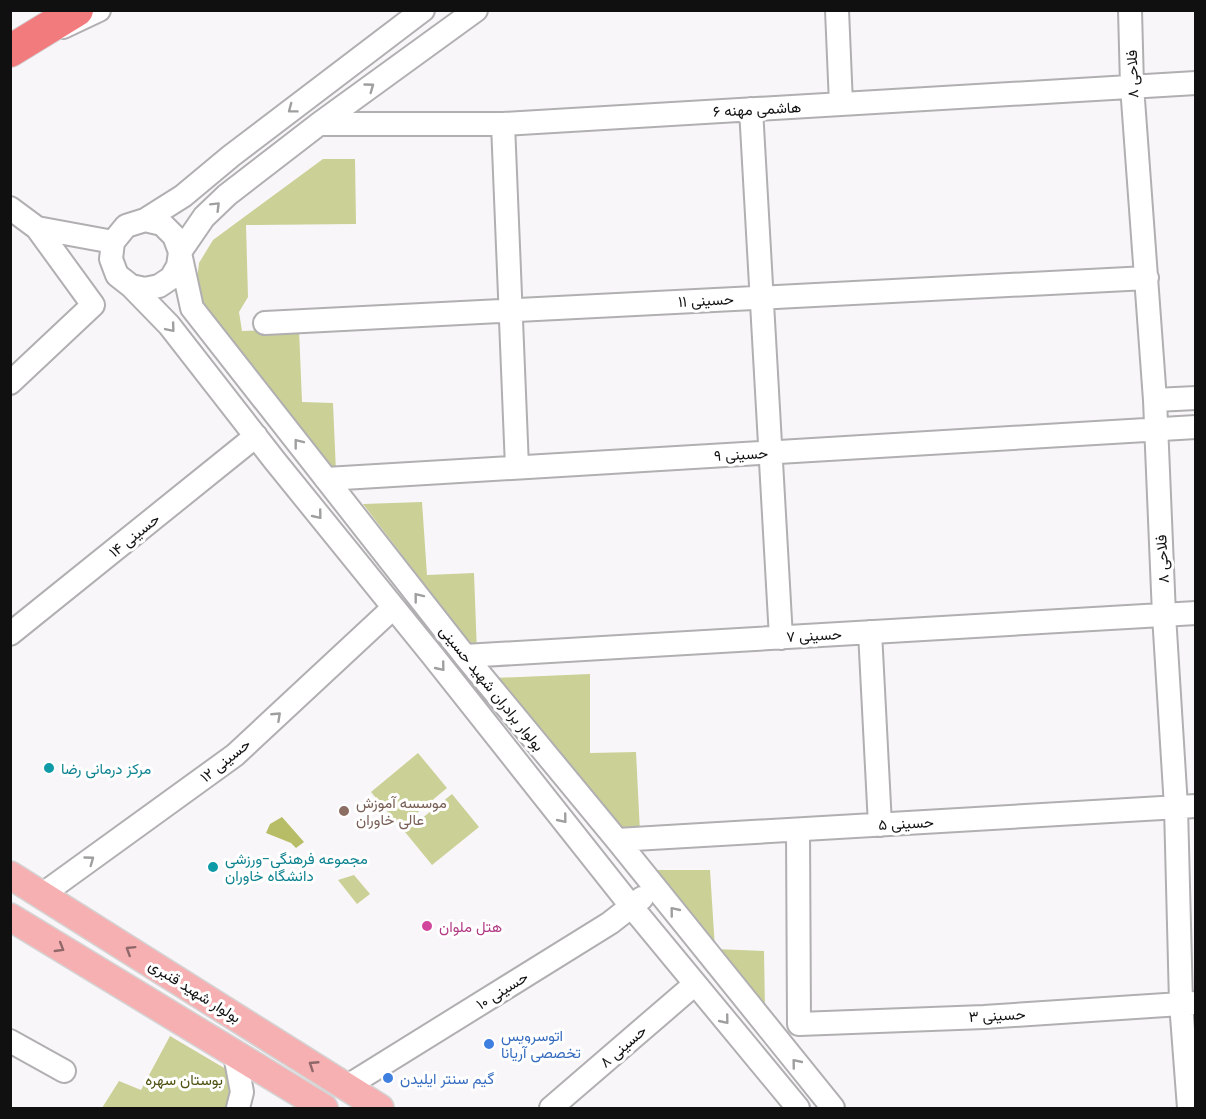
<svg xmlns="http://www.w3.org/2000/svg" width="1206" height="1119" font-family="Poppins,Vazirmatn,sans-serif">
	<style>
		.green { fill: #cbd096 }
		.forest { fill: #b7bd67 }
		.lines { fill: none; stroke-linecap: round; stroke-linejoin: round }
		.minor-casing { stroke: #b1afb1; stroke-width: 26 }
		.major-casing { stroke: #d4d4d4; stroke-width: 30 }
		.highway-casing { stroke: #d4d4d4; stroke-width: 34 }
		.minor { stroke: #fff; stroke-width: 22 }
		.major { stroke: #f7b0b2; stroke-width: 27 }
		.highway { stroke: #f27b7e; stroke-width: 32 }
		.oneway { stroke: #a09fa0 }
		.oneway2 { stroke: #90686a }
		.culture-dot { fill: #0f9aa8; stroke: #fff; stroke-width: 2 }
		.education-dot { fill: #8d6e63; stroke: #fff; stroke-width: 2 }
		.hotel-dot { fill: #d1479c; stroke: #fff; stroke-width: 2 }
		.shop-dot { fill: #3f7fe0; stroke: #fff; stroke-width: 2 }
		.labels { text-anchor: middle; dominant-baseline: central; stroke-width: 6; stroke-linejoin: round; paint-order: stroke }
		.street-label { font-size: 15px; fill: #111011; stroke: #fff }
		.culture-label { font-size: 15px; fill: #0d838f; stroke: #fff; text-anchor: start }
		.education-label { font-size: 15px; fill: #785e54; stroke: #fff; text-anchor: start }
		.hotel-label { font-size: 15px; fill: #b23c85; stroke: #fff; text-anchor: start }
		.shop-label { font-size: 15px; fill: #366cbe; stroke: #fff; text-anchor: start }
		.park-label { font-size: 15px; fill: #4e5110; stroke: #fff }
	</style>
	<rect width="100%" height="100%" fill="#f9f6f9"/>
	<!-- green -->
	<path class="green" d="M323,159H355L356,224L246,225L248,297L239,312L242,331L299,329L302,402L333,403L336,472H329L204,318L196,288L199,263L213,240Z
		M422,502L427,575L474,573L477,653L363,504Z
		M590,674V753L636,752L640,832H622L495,678Z
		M418,753L447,788L400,827L371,792Z
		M452,794L479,827L432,865L405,832Z
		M651,870H710L715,949L764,951L765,1013Z
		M354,875L370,894L357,904L338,880Z
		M170,1036L231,1072L232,1108H102L119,1081L141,1090Z"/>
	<!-- forest -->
	<path class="forest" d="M282,817L304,842L296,848L291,843L266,833L270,824Z"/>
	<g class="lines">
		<defs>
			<path id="minor" d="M837,10L841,104
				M1130,10L1132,86L1155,400L1164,615L1176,807L1181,1003L1189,1108
				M63,27L99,10
				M751,109L781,638
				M319,124H503L1196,83
				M503,124L517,467
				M10,208L37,228L113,242
				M145,220L183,196L231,156L423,10
				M180,252L204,217L227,195L319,124L476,10
				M180,253L192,308L465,656L617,840L833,1108
				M131,286L145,289L159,286L171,278L178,266L180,252L174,236L162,224L145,220L126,226L113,242L111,259L117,275L131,286L169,325L275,461L433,656L631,906L798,1108
				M265,323L1147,278
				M10,383L93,305L37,228
				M1155,400L1196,398
				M326,479L1196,427
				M870,632L880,825
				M10,634L256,436
				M465,656L1196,613
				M798,830L799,1024L984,1017L1196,1003
				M617,840L1196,806
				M43,894L235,755L393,608
				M10,1041L64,1071
				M235,1055L242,1092L238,1108
				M346,1087L610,923L642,898
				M551,1108L695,984"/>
			<path id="major" d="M10,875L380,1108
				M10,917L324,1108"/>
			<path id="highway" d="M10,51L77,10"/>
		</defs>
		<!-- minor casing -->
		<use href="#minor" class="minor-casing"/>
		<!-- major casing -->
		<use href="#major" class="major-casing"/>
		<!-- highway casing -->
		<use href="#highway" class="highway-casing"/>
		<!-- minor -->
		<use href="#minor" class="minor"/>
		<!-- major -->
		<use href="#major" class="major"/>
		<!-- highway -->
		<use href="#highway" class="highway"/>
	</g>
	<!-- one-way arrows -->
	<defs><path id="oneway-chevron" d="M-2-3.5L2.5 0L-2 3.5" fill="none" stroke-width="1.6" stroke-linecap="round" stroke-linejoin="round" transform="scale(1.5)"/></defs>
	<g class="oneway">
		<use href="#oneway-chevron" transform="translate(370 87) rotate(-36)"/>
		<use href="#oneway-chevron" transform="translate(292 109) rotate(143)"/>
		<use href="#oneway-chevron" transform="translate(216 206) rotate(-45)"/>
		<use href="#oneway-chevron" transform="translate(171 328) rotate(50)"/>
		<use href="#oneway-chevron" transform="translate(298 443) rotate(-128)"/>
		<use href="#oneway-chevron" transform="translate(318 515) rotate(51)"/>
		<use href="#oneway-chevron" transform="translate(418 597) rotate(-128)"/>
		<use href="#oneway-chevron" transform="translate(441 667) rotate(51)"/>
		<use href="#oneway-chevron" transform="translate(277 716) rotate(-43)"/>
		<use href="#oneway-chevron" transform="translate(563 819) rotate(51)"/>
		<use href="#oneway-chevron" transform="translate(90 860) rotate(-36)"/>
		<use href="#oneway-chevron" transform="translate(674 911) rotate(-129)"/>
		<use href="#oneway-chevron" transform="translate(725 1020) rotate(51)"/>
		<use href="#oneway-chevron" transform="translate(796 1063) rotate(-129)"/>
	</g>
	<g class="oneway2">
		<use href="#oneway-chevron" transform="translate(60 948) rotate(31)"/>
		<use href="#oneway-chevron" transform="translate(130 950) rotate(-148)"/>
		<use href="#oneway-chevron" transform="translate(313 1065) rotate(-147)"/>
	</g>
	<!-- markers -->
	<g class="culture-dot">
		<circle cx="49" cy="768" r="6"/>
		<circle cx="213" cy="867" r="6"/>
	</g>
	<circle class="education-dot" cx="344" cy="811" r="6"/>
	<circle class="hotel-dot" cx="427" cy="926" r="6"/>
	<g class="shop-dot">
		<circle cx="489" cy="1044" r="6"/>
		<circle cx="388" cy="1078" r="6"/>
	</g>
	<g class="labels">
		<!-- street labels -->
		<g class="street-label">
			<text transform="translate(1132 74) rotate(-92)">فلاحی ۸</text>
			<text transform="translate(757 109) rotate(-3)">هاشمی مهنه ۶</text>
			<text transform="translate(706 300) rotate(-3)">حسینی ۱۱</text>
			<text transform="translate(741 454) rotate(-3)">حسینی ۹</text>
			<text transform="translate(134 535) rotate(-39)">حسینی ۱۴</text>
			<text transform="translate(1162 559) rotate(-93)">فلاحی ۸</text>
			<text transform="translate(814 635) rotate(-3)">حسینی ۷</text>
			<text transform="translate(492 688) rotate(51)">بولوار برادران شهید حسینی</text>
			<text transform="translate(225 760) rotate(-39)">حسینی ۱۲</text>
			<text transform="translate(906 823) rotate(-3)">حسینی ۵</text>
			<text transform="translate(502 990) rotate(-32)">حسینی ۱۰</text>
			<text transform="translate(195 991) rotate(32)">بولوار شهید قنبری</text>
			<text transform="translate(997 1015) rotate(-3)">حسینی ۳</text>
			<text transform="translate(623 1046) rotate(-41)">حسینی ۸</text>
		</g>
		<!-- culture labels -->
		<g class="culture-label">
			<text x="61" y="768">مرکز درمانی رضا</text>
			<text x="225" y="858">مجموعه فرهنگی-ورزشی<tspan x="225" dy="17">دانشگاه خاوران</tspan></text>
		</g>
		<!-- education labels -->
		<g class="education-label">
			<text x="356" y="802">موسسه آموزش<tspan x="356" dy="17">عالی خاوران</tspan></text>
		</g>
		<!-- hotel labels -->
		<g class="hotel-label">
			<text x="439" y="926">هتل ملوان</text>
		</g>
		<!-- shop labels -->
		<g class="shop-label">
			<text x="501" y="1035">اتوسرویس<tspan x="501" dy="17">تخصصی آریانا</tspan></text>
			<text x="400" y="1078">گیم سنتر ایلیدن</text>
		</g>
		<!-- park labels -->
		<g class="park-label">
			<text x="184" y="1079">بوستان سهره</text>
		</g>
	</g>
	<!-- border -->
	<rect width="1206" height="1119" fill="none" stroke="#111011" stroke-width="24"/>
</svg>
